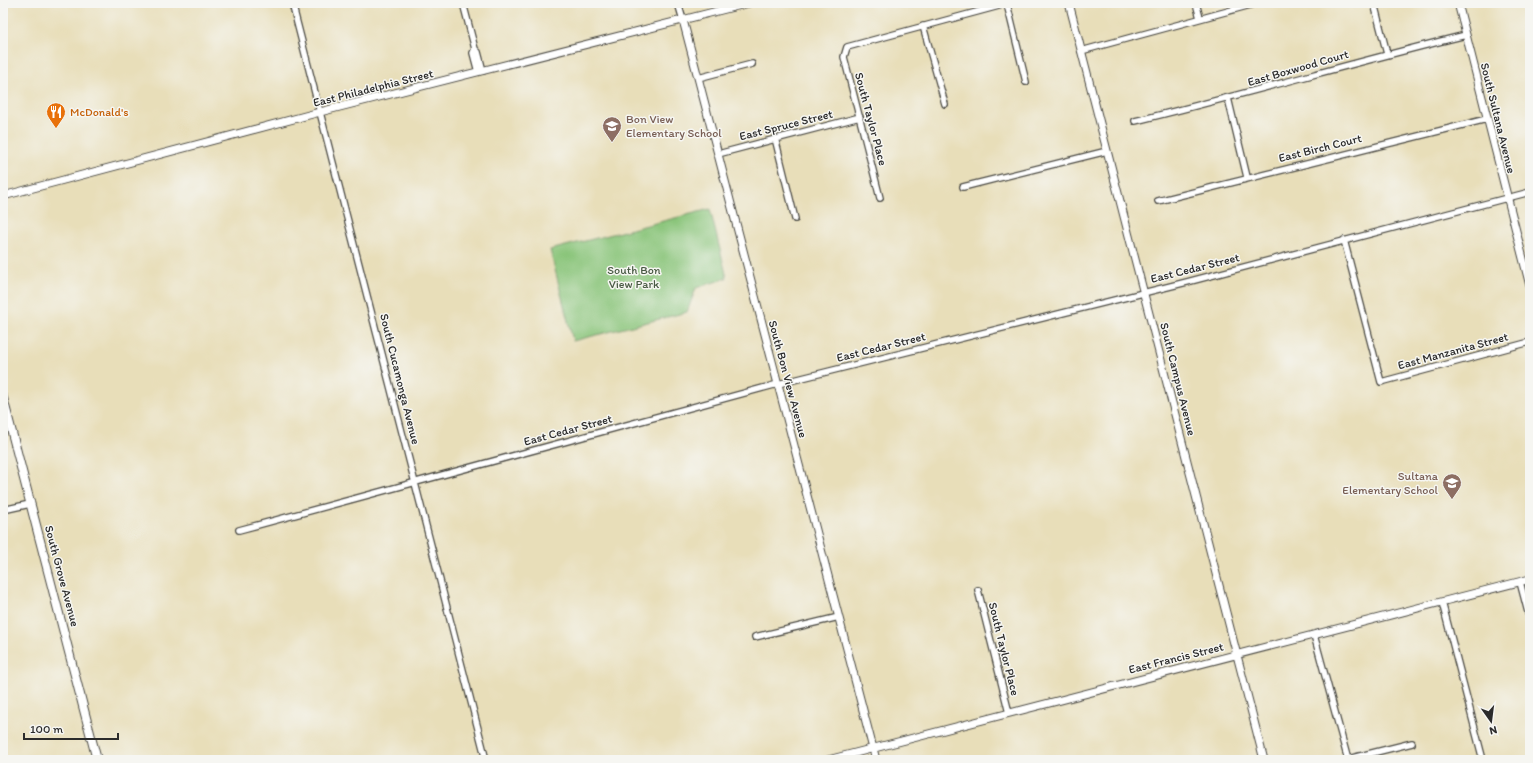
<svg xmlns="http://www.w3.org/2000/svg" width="1533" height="763" font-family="Itim,sans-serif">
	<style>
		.green { fill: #8ac57a; stroke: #5a7852 }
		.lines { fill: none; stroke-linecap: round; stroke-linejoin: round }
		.minor-casing { stroke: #474640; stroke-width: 8 }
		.tertiary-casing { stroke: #474640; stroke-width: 9 }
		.secondary-casing { stroke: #474640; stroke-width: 10 }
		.minor { stroke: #fff; stroke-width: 5.5 }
		.tertiary { stroke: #fff; stroke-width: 7 }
		.secondary { stroke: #fff; stroke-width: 8 }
		.labels { text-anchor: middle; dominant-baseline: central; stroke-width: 3; stroke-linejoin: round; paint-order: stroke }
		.street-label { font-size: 12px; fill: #2b2b2b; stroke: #f6f6f2 }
		.food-label { font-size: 12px; fill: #c56008; stroke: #f6f6f2; text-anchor: start }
		.education-label { font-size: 12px; fill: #785e54; stroke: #f6f6f2; text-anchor: start }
		.park-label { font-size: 12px; fill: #485943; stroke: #f6f6f2 }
	</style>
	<rect width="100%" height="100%" fill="#f6f6f2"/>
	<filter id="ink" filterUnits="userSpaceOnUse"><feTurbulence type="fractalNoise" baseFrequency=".025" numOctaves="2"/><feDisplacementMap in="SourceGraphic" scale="8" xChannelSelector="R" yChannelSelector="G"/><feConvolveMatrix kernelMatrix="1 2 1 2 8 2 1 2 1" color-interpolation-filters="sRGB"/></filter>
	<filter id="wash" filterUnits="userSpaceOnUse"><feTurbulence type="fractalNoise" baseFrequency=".012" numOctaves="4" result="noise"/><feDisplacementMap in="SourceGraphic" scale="16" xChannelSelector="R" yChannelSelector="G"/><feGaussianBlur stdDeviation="0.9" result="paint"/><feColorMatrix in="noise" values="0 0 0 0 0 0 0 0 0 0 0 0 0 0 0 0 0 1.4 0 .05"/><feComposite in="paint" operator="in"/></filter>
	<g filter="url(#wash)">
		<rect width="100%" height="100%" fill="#e8deb9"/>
		<!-- green -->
		<path class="green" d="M710,209L727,278L696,288L687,312L573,341L550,250Z"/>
	</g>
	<g filter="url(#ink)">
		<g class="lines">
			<defs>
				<path id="minor" d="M292,3L486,760
					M463,3L475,49L478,52L483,71
					M678,3L683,20
					M1196,3L1200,18
					M1374,3L1387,54
					M1007,4L1026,82
					M923,26L945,104
					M475,49L473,53L478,72
					M1081,51L1258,3
					M698,78L752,64
					M1228,98L1247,177
					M1135,121C1246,94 1355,62 1466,35
					M775,138L795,219
					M718,154L860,117
					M963,187L1107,151
					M880,198L844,57L847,47L1010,3
					M1158,201L1487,119
					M1344,240L1381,382L1530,342
					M3,510L30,504
					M239,530L778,384L1187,282L1530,192
					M1520,582L1530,620
					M978,590L1009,713
					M1442,602L1483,760
					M1314,635L1348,760
					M755,637L839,617
					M1348,759L1412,743"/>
				<path id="tertiary" d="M1069,3L1264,760
					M1458,3L1530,286
					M683,20L876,760
					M3,196L320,112L749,3
					M828,760L1530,579"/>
				<path id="secondary" d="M3,398L97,760"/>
			</defs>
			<!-- minor casing -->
			<use href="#minor" class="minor-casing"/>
			<!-- tertiary casing -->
			<use href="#tertiary" class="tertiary-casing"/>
			<!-- secondary casing -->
			<use href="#secondary" class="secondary-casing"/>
			<!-- minor -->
			<use href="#minor" class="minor"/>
			<!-- tertiary -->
			<use href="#tertiary" class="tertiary"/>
			<!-- secondary -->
			<use href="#secondary" class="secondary"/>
		</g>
	</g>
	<!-- icons -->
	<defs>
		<symbol id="restaurant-pin" viewBox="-11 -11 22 30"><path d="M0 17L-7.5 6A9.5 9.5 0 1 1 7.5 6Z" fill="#e8710a" stroke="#f6f6f2"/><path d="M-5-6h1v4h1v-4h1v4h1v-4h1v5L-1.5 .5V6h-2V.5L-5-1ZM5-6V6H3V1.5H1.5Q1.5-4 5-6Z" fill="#fff"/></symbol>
		<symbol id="school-pin" viewBox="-11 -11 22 30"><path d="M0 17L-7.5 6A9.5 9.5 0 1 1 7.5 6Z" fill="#8d6e63" stroke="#f6f6f2"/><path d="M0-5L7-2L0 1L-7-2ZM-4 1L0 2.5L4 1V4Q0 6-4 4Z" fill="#fff"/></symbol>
	</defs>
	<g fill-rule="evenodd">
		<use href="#restaurant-pin" x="45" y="101" width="22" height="30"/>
		<use href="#school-pin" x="601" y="115" width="22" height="30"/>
		<use href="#school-pin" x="1441" y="472" width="22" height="30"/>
	</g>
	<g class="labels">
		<!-- street labels -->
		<g class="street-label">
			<text transform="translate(1298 68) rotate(-16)">East Boxwood Court</text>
			<text transform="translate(373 88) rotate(-14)">East Philadelphia Street</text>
			<text transform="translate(1498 118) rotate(76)">South Sultana Avenue</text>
			<text transform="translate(871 119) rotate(75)">South Taylor Place</text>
			<text transform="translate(786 125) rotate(-14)">East Spruce Street</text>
			<text transform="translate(1320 148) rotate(-14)">East Birch Court</text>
			<text transform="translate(1195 268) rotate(-14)">East Cedar Street</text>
			<text transform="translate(881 347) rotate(-14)">East Cedar Street</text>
			<text transform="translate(1453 351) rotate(-15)">East Manzanita Street</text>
			<text transform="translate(400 379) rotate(76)">South Cucamonga Avenue</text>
			<text transform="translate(788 379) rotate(75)">South Bon View Avenue</text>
			<text transform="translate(1178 379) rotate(76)">South Campus Avenue</text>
			<text transform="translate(568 430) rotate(-15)">East Cedar Street</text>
			<text transform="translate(62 576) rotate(75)">South Grove Avenue</text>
			<text transform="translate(1004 649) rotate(76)">South Taylor Place</text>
			<text transform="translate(1176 658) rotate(-14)">East Francis Street</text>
		</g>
		<!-- food labels -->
		<g class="food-label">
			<text x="70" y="112">McDonald's</text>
		</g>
		<!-- education labels -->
		<g class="education-label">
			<text x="626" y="119">Bon View<tspan x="626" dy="14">Elementary School</tspan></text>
			<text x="1438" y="476" text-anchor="end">Sultana<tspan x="1438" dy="14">Elementary School</tspan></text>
		</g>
		<!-- park labels -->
		<g class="park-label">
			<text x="634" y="270">South Bon<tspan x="634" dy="14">View Park</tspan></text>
		</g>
	</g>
	<!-- margin -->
	<rect width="1533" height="763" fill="none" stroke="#f6f6f2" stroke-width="16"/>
	<!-- north arrow -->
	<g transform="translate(1491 721) rotate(166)" stroke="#f6f6f2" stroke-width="3" paint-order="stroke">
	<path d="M0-3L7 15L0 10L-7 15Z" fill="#2b2b2b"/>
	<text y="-6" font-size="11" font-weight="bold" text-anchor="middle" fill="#2b2b2b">N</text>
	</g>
	<!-- scale -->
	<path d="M24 733v6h94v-6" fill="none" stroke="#2b2b2b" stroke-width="2"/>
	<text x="30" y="733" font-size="12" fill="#2b2b2b" stroke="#f6f6f2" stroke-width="3" paint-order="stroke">100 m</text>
</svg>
